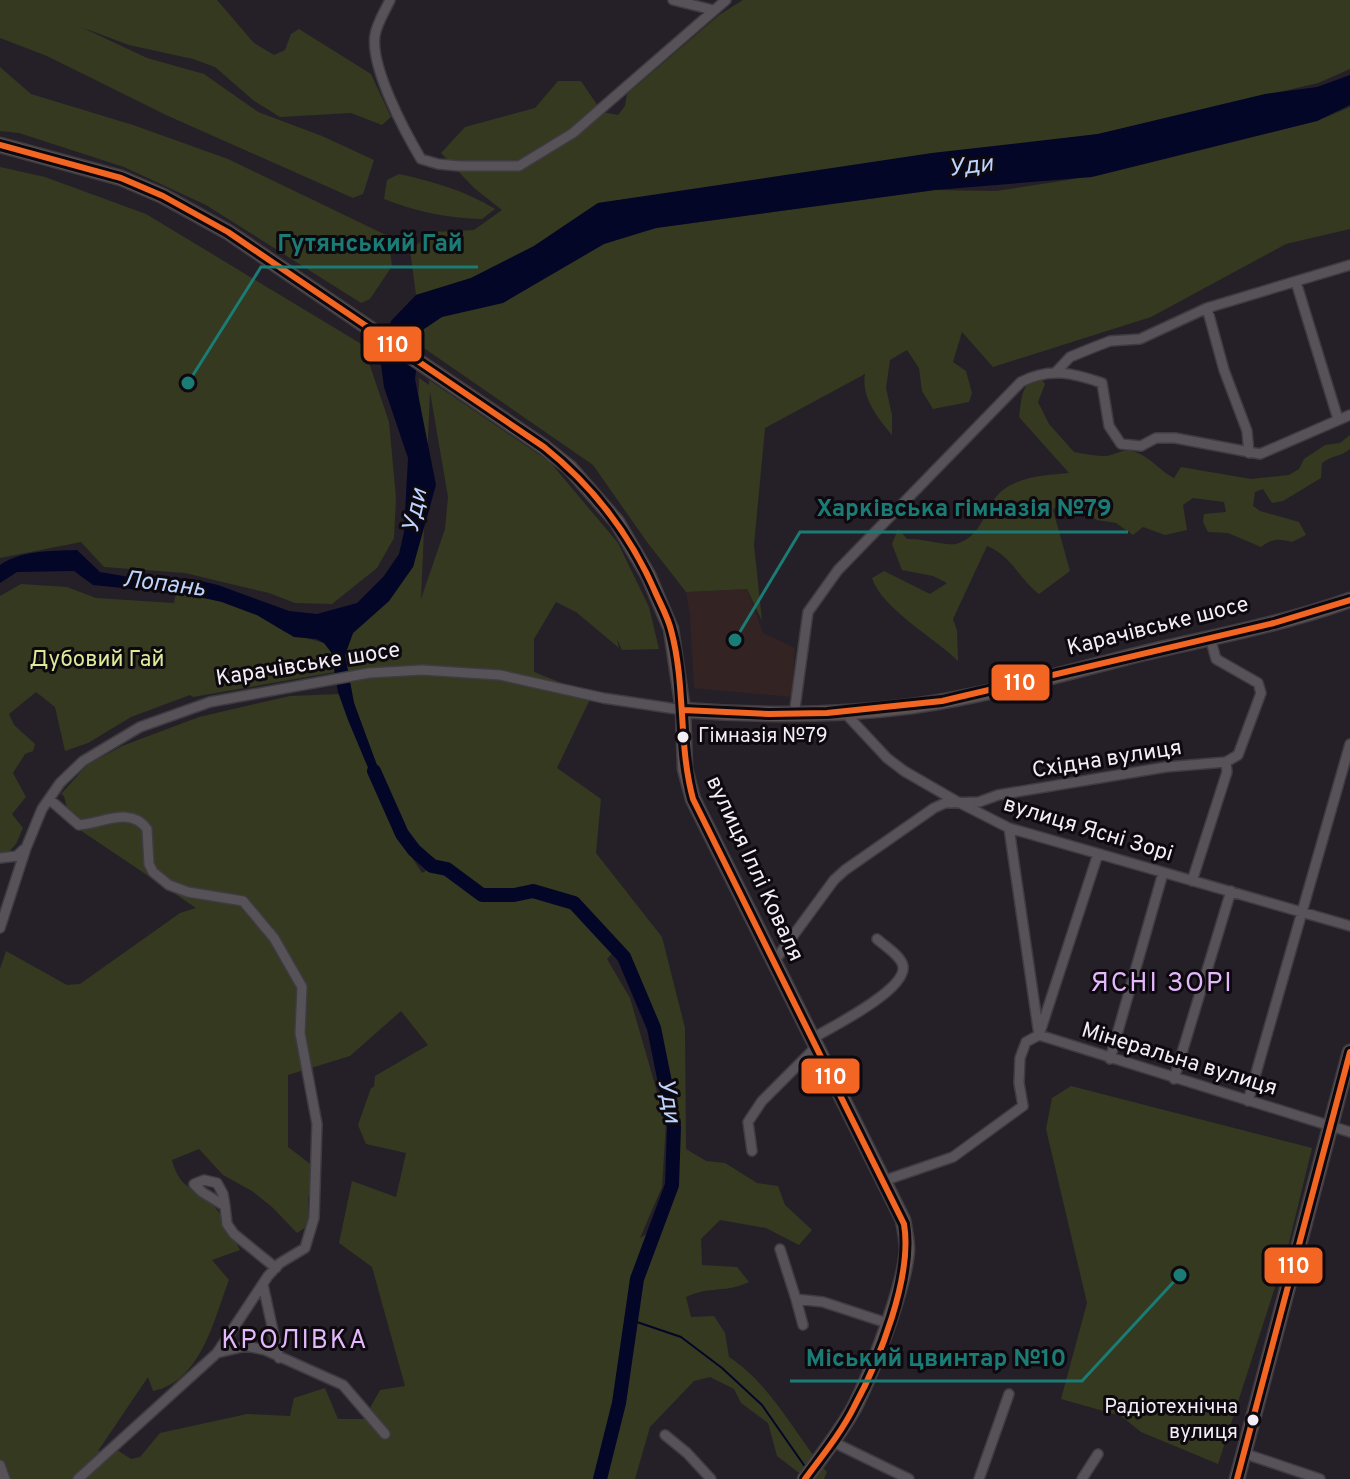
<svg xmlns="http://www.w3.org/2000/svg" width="1350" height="1479" font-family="Overpass,sans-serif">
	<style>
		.education { fill: #342323 }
		.green { fill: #353920; fill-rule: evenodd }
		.water { fill: #030626 }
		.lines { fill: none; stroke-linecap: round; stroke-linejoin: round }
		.stream { stroke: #030626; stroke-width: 2 }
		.river { stroke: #030626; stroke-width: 14 }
		.street-casing { stroke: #3f3b42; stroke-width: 12 }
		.primary-casing { stroke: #3f3b42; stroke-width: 17 }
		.street { stroke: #565258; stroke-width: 9 }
		.primary { stroke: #5b5151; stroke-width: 14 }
		.bus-1-casing { stroke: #0d090f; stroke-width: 12 }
		.bus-1 { stroke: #f26522; stroke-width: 6 }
		.bus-dot { fill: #f3edf6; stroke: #0d090f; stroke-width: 3 }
		.labels { text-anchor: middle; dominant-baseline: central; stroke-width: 6; stroke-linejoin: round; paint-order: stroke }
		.bus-label { font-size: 20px; fill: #f3edf6; stroke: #0d090f; text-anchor: start }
		.street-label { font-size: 22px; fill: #f3edf6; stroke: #0d090f }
		.park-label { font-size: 22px; fill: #dceb98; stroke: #0d090f }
		.water-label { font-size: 24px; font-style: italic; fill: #bcd4fe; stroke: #0d090f }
		.quarter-label { font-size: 26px; letter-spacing: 2px; fill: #e3b9fb; stroke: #0d090f }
		.leader { fill: none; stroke: #1a7c75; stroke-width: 3 }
		.callout-dot { fill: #1a7c75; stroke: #0d090f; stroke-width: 3 }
		.callout-label { font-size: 24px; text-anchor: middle; font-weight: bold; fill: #1a7c75; stroke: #0d090f; stroke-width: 6; stroke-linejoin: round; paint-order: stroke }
		.line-badge { stroke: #0d090f; stroke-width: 3 }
		.badge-label { font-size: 22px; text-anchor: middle; font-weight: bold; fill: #fff }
	</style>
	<rect width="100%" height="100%" fill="#252027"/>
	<!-- education -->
	<path class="education" d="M747,589L763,633L795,648L792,697L694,688L690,615L686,592Z"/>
	<!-- green -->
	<path class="green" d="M0,0H217L254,43L274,55L285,50L291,34L299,29L371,74L391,117L382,125L351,113L280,117L253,100L215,67L193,59L129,45L81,27L147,58L204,74L258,112L322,136L374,160L363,194L353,198L166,115L47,56L0,38Z
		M743,0H1350V69L1318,83L1098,134L598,203L534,246L471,278L416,295L410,250L433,232L474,230L502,210L474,188L441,153L465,127L535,108L558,81H581L602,112L618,115L625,106L627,94L719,15Z
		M0,67L31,94L133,125L228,159L388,236L392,266L370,299L361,303L206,205L124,167L19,133L0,131Z
		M1350,107V229L1286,244L1151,317L993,367L962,332L953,362L966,371L972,393L969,402L933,409L922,391L919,368L907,350L890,360L886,388L892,415V435C877,417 861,397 865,374L765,428L754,545L762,621L747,589L686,592L647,542L593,465L418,344L421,331L444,315L603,241L656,228L935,190L996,191L1068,180L1317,121Z
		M0,167L45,177L146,214L363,345L389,422L396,498L394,538L377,568L332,604L295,603L269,593L185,573L104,567L81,542L0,558Z
		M399,174C432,181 466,191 495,209L482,219C447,218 417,212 384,199L387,180Z
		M419,378L429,385V380L550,462L618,543L649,607L659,649L622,650L617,639L619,648L576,612L556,602L534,639V672L592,695L557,768L601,799L596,853L662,937L685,1028L686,1149L706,1161L725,1163L757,1183L778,1186L785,1205L812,1230L799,1245L766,1228L720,1220L701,1239L702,1265L737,1267L749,1282C727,1293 708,1286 686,1297L691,1317L714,1316L725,1333L729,1357C772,1385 794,1434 827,1472L824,1479H807L777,1456L768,1423L741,1403L734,1389L710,1377L694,1381L650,1427L635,1479H600L605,1472L625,1384L641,1279L677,1188L678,1113L661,1040L619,946L607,959L630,998L666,1123L662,1187L640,1238L652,1231L634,1281L616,1399L599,1471L594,1479H0V969L6,951L67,985L80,984L180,913L196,908L71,824L64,796L61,794L87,765L122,746L199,717L290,696L339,694L396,826L392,827L422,873L441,863L414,843L395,816L354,703L345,655L353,633L389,601L414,565ZM430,392L448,497L445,529L421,599ZM401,1011L428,1045L375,1076L374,1087L371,1088L358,1125L366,1144L406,1153L396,1197L352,1181L339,1243L372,1267L405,1386L380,1390L364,1419H338L325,1388L294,1398L290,1416L247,1414L160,1433L140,1457L131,1459L117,1450L98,1451L148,1377L153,1391C201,1382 214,1319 229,1280L212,1260L240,1250C232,1235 225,1219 214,1206C197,1185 181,1194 172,1160L199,1149L223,1175L252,1191L272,1207L297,1233L308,1226V1197L317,1169L288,1147V1075L350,1056Z
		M1041,378L1045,384L1038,402L1049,424L1074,452C1084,454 1096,456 1106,456C1116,455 1121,449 1131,451C1150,455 1158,470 1174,478L1181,467L1251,479L1289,475L1299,469L1304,459L1325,445L1340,443L1350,435V449C1342,456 1331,456 1322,463L1321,478L1283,501L1272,503L1263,489L1255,492L1253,506L1260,511L1299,522L1306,535L1292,542C1279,539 1273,538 1261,547L1228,533L1208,532L1203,522L1204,514L1226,512L1224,502L1193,498L1183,505L1187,530L1165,535L1143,527L1133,535L1116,523L1097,520L1071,504L1061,502L1053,510L1070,571L1039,594C1019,579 1012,556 987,546L953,619L957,631L958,661C935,638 882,609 872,578L884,571L930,594L947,583L933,576L902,570L892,544L898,529L907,539C921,538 947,546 956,544C986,535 983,505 1003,490C1021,476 1048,475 1069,473L1019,417C1022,399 1020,382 1041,378Z
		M21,584L67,587L96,598L174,603L176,593L219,601L257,615L285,632L324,643L331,652L335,672L193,697L190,695L131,717L88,743L65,751L55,707L36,692L9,714L14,725L35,744L33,751L25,754L13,773L26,797L12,814L23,828L16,844L5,856L0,854V596Z
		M1071,1086L1312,1148L1288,1247L1218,1464L1141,1432L1121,1416L1061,1399L1087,1303L1046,1129L1052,1098Z"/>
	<!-- water -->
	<path class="water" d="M1350,75V105L1317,121L1092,177L935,190L656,228L604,244L503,303L442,317L421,331L415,379L436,485L413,567L389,601L353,633L345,655L354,703L384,784L379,794L348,720L338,692L331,652L324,643L316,639L294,637L257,615L222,602L191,595L93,585L74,571L17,572L0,583V565C22,550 50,551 77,550L100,572L135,578L192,579L218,585L289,611L317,614L357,603L384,576L399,554L404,532L408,458L384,387L380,357L391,321L416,295L471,278L534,246L598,203L932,153L1098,134L1265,94L1317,87Z"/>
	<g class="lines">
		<!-- stream -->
		<path class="stream" d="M631,1320L681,1337L722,1368L762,1405L806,1468
			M815,1478V1479"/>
		<!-- river -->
		<path class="river" d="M374,771L402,834L414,850L432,866L447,869L482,895H514L533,891L574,903L624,957L654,1028L674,1127L672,1185L637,1279L619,1403L600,1479"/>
		<defs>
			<path id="street" d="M390,0C385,11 377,23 375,35C370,67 405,132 421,159L438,164L459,166H519L573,133L726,0
				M673,0L713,10
				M1296,282L1338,419
				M1207,308L1224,370L1247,431L1249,453
				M1056,372L1070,357L1092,348L1110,341L1140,339L1207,308L1350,265
				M845,713L887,758L904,771L956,801L1009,828L1350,926
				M794,715L808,612L838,570L1021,382C1049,367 1074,373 1102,383L1109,426L1121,444L1141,446L1156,438H1175L1260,454L1350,415
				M49,799L79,825C103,823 131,806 147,829L149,864L153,872L169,885L188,892L243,901L274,938L302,987L300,1033L317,1124L314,1218L305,1248L280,1263L268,1276L217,1353L78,1479
				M1009,828L1039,1035
				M0,858L17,856L23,850
				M1192,881L1227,772L1226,762L1238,755L1261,693L1258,683L1216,659L1210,637
				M0,928L26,848L42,809L60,783L83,761L140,727L210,702L369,673L422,670L500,675L603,698L683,710
				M773,963L834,880L845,870L934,808L945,803L979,802L998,795L1166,767L1226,762
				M1040,1032L1098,854
				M811,1039C830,1028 907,990 903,966C901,956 885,946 877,939
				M1110,1059L1163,873
				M1174,1079L1231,891
				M1248,1101L1350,744
				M752,1151L748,1122L762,1101L815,1048
				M883,1181L953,1157L1023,1106L1019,1083L1020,1058L1026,1042L1039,1035L1350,1132
				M225,1206L223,1194L217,1183L204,1180L194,1184L202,1192L225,1206L227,1224L234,1234L276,1268
				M780,1249L796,1299L823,1302L887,1323
				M263,1285L279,1358
				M796,1299L803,1325
				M217,1353L246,1346L265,1350L343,1385L385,1434
				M665,1435L687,1453L711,1479
				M833,1442L909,1479
				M1243,1453L1320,1479
				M0,1465L5,1479
				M979,1479L1009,1394
				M1082,1479L1098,1454"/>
			<path id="primary" d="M0,145L121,178L163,196L228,232L544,447L570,468L617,522L648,575L671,629L683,710L685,769L693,799L903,1220C905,1230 907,1240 907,1250C905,1286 871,1375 854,1408C840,1433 822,1456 805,1479
				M683,710C760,716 836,716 913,706C991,695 1068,672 1144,653C1213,637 1283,624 1350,600
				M1237,1479L1350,1052"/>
		</defs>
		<!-- street casing -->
		<use href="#street" class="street-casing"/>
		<!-- primary casing -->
		<use href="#primary" class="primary-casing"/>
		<!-- street -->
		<use href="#street" class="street"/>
		<!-- primary -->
		<use href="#primary" class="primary"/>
		<defs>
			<path id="bus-1" d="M0,145L121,178L163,196L228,232L544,447C594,487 632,537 657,596C662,607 668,618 671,630C686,685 678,744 693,799L904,1224C913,1276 879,1361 854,1407C841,1433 822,1456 805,1479
				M683,710L769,714L827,713L942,701L1274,623L1350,600
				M1237,1479L1350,1052"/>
		</defs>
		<!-- bus-1 casing -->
		<use href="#bus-1" class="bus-1-casing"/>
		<!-- bus-1 -->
		<use href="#bus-1" class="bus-1"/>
	</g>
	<!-- markers -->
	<g class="bus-dot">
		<circle cx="683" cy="737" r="7"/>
		<circle cx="1253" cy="1420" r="7"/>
	</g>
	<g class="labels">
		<!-- bus labels -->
		<g class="bus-label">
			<text x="698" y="737">Гімназія №79</text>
			<text x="1238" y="1408" text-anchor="end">Радіотехнічна<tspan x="1238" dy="25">вулиця</tspan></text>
		</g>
		<!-- street labels -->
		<g class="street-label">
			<text transform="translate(1158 627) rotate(-14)">Карачівське шосе</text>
			<text transform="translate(308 665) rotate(-9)">Карачівське шосе</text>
			<text transform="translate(1107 760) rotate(-9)">Східна вулиця</text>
			<text transform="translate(1088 830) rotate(17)">вулиця Ясні Зорі</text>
			<text transform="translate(754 869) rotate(65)">вулиця Іллі Коваля</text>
			<text transform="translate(1179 1060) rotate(17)">Мінеральна вулиця</text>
		</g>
		<!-- park labels -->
		<g class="park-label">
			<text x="97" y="660">Дубовий Гай</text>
		</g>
		<!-- water labels -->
		<g class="water-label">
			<text transform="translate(971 167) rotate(-7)">Уди</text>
			<text transform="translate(416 511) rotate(-78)">Уди</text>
			<text transform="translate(164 585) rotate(7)">Лопань</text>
			<text transform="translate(668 1101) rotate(80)">Уди</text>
		</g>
		<!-- quarter labels -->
		<g class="quarter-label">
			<text x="1162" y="984">ЯСНІ ЗОРІ</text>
			<text x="295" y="1341">КРОЛІВКА</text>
		</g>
	</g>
	<!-- callouts -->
	<path class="leader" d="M188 383L261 267H478M735 640L800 532H1128M1180 1275L1082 1381H790"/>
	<g class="callout-dot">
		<circle cx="188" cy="383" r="8"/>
		<circle cx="735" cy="640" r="8"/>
		<circle cx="1180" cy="1275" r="8"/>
	</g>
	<g class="callout-label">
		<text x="370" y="251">Гутянський Гай</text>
		<text x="964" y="516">Харківська гімназія №79</text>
		<text x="936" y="1366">Міський цвинтар №10</text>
	</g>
	<g class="line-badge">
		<rect x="362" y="325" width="61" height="38" rx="8" fill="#f26522"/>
		<rect x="990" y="663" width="61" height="39" rx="8" fill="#f26522"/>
		<rect x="800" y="1057" width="61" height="38" rx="8" fill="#f26522"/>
		<rect x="1263" y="1246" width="61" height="39" rx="8" fill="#f26522"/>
	</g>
	<g class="badge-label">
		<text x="393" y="352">110</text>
		<text x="1020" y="690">110</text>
		<text x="831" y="1084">110</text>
		<text x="1294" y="1273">110</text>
	</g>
</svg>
